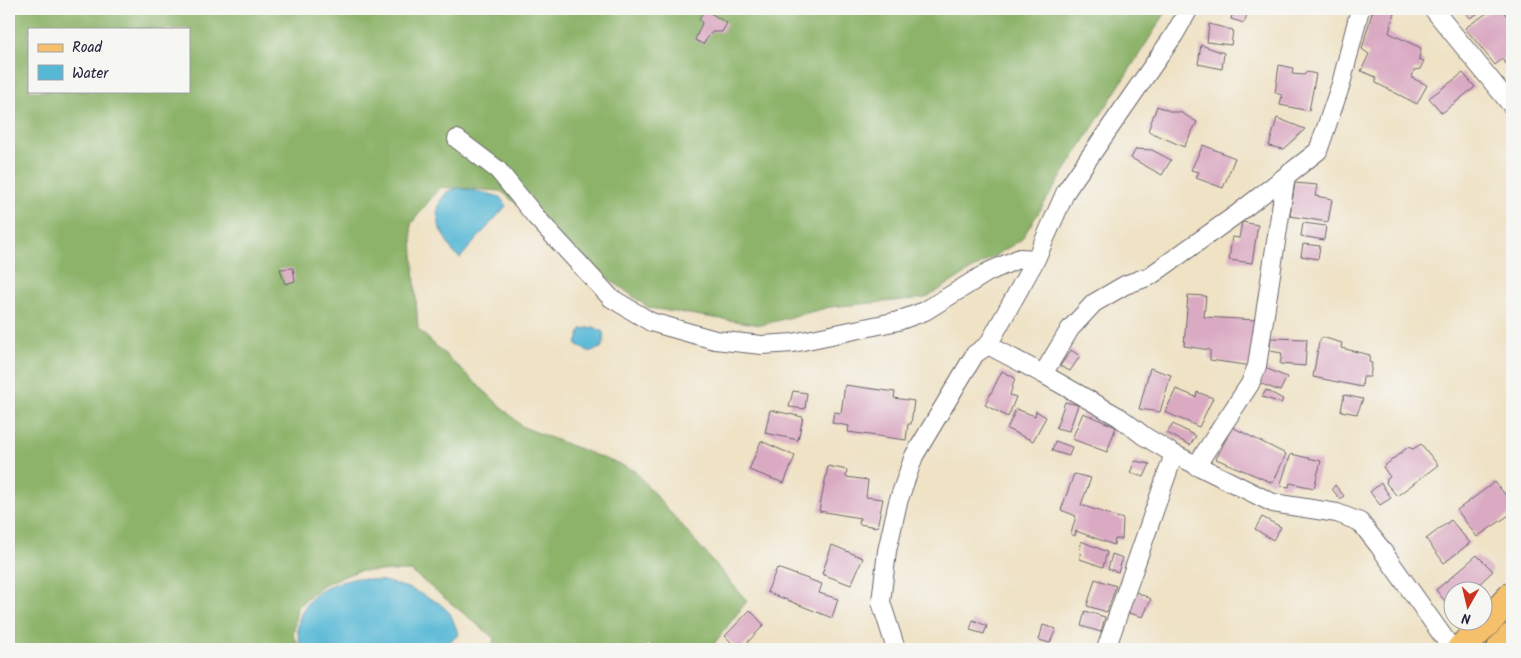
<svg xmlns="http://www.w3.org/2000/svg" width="1521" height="658" font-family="Kalam,sans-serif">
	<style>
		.forest { fill: #8cb369; stroke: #576a52; fill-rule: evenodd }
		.water { fill: #57b8d6; stroke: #3c6d88 }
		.building { fill: #daaac3 }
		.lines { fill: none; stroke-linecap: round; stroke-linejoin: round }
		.street-casing { stroke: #6a656b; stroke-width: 20 }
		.primary-casing { stroke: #6a656b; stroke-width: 30 }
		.street { stroke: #fff; stroke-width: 18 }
		.primary { stroke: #f6c06b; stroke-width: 28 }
	</style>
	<rect width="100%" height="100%" fill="#f6f6f2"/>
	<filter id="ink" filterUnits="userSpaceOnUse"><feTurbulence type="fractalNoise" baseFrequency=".02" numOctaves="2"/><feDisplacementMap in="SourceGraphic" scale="10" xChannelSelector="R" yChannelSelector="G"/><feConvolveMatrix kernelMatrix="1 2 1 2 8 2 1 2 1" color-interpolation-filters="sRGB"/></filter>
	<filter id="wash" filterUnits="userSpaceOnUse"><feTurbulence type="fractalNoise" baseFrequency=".0096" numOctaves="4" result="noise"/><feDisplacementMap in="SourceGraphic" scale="20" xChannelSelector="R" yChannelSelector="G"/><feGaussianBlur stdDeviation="1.12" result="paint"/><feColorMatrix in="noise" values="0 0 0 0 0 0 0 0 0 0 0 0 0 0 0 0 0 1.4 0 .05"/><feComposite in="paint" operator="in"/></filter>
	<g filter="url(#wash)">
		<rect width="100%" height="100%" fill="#efe2c5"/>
		<!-- forest -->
		<path class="forest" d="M9,9H1168L1021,240L925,298L830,307L761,325L649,308L588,263L501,191L440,187L411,224L418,329L523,427L634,470L747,601L710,649H665L647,644L644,649H492L494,638L411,571H358L322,585L297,607L293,636L302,649H9ZM29,29H189V91H29Z"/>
		<!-- water -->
		<path class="water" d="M459,188L486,193L500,197L506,206L460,258L453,252L440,229L437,214L440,201L448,191Z
			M594,327L603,332L604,341L601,348L588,352L576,344L581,329Z
			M356,578L384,581L411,589L439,603L450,613L459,635L438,649H303C290,625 303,600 326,588C334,583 346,581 356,578Z"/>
		<g id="blocks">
			<!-- building -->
			<path class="building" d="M1234,9H1249L1244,23L1231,19Z
				M1373,9H1395L1389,33L1421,48L1419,59L1424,61L1420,69L1414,70L1412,78L1427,85L1417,104L1376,83V77L1361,71L1369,54L1362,49Z
				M1463,9H1485L1470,18Z
				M1493,9H1502L1512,24V59L1506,64L1502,59L1495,65L1465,28Z
				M705,10L727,23L722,32H712L703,44L695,40L702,23L699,18Z
				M1209,24L1233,30L1231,45L1207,42Z
				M1201,45L1224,53L1222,69L1198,64Z
				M1279,65L1293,68L1292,74L1304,75L1307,72L1316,74L1309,111L1280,105L1282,95L1275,93Z
				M1463,73L1475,87L1442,113L1429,98Z
				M1157,106L1172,112H1180L1197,122L1184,147L1148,131Z
				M1277,118L1305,129L1284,149L1269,146Z
				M1203,145L1235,158L1223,188L1196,178L1199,172L1191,170Z
				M1136,149L1152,150L1171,160L1162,175L1131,158Z
				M1295,183L1317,185L1315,196L1332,199L1328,222L1290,216Z
				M1242,222L1258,225L1252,263L1229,260L1232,237L1239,238Z
				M1303,223L1326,226L1324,240L1301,236Z
				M1303,244L1320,246L1318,259L1301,256Z
				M293,268L295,281L285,284L280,269Z
				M1188,295L1206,296L1204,317L1256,320L1252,366L1210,360V350L1184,346Z
				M1322,337L1342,343L1341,348L1370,355L1369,362L1372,363L1370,377H1363L1362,387L1313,377L1319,342Z
				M1271,338L1307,339L1305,366L1280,364L1282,353L1270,351Z
				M1071,350L1080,356L1070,371L1060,366Z
				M1150,368L1171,375L1160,412L1139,409Z
				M1265,368L1287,377L1280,391L1259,383Z
				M1002,371L1015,378L1010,395L1016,397L1008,417L985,405Z
				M845,385L895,392L894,398L914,401L911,424H908L906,440L848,432L849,426L832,423L834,412L841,413Z
				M1176,389L1196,397L1197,392L1213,398L1199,427L1165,412Z
				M1266,390L1283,399L1281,403L1262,397Z
				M793,391L807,393L805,409L789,407Z
				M1344,395L1363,399L1357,414L1341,411Z
				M1065,402L1078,405L1069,431L1056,428Z
				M1016,409L1035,416L1036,411L1046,417L1033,441L1007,429Z
				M770,410L803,417L798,440L765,433Z
				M1083,413L1116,427L1107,452L1072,439Z
				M1173,424L1196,436L1190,445L1167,433Z
				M1232,427L1286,454L1273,483L1216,459Z
				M761,441L795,456L784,483L749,470Z
				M1055,441L1072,447L1069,456L1052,451Z
				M1421,444L1438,465L1397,496L1386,483L1387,479L1390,477L1383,467L1408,447L1413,449Z
				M1291,454L1321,461L1314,488L1290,483L1289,487L1280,486Z
				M1135,461L1150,464L1144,477L1130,473Z
				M828,466L847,470L846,477L868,480L866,497L883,499L877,527L859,524L860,518L819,511Z
				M1074,474L1091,478L1081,505L1123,519L1122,539H1115L1114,545L1076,531L1075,536L1071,534L1076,516L1061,510Z
				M1495,482L1512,503V513L1477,537L1457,510Z
				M1381,483L1391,498L1380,505L1370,492Z
				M1335,485L1344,496L1340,499L1332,489Z
				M1262,517L1281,527L1273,540L1255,529Z
				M1451,520L1470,543L1444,563L1426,539Z
				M1081,541L1107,552L1103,567L1080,559Z
				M832,545L863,558L851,585L822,574Z
				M1112,554L1123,558L1118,572L1108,569Z
				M1477,555L1493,571L1473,590H1454L1453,611L1436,590Z
				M777,568L822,584L819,593L838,599L832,618L767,592Z
				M1095,579L1116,586L1107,612L1087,606Z
				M1134,591L1151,599L1143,617L1125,612Z
				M750,610L764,625L741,649H738L725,636Z
				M1085,611L1105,617L1101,632L1081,626Z
				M973,620L987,626L984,634L970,630Z
				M1043,625L1056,629L1050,643L1039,640Z"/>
		</g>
	</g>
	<g filter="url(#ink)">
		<use href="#blocks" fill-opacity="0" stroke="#6a656b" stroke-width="1"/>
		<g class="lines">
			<defs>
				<path id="street" d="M1433,9L1512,106
					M457,139L498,170L536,217L611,298L651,322L715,340L762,345L793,343L898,321L925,311L988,272L1020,258L1036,259
					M988,345L1043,374L1119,417L1144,436L1174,454L1273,503L1337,513L1360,522L1379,546L1452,649
					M1043,374L1070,329L1094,303L1125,285L1150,276L1237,214L1318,151L1341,84L1360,9
					M1196,466L1250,384L1257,366L1286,176
					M896,649L881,602L887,551L898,502L914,456L975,354L988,345L1036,259L1066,191L1174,35L1189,9
					M1106,649L1174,454"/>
				<path id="primary" d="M1461,649L1512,596
					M1501,649L1512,637"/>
			</defs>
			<!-- street casing -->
			<use href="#street" class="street-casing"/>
			<!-- primary casing -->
			<use href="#primary" class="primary-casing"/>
			<!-- street -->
			<use href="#street" class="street"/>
			<!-- primary -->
			<use href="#primary" class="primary"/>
		</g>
	</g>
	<!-- margin -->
	<rect width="1521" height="658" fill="none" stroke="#f6f6f2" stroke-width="30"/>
	<!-- legend -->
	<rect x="28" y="28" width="162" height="65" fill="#f6f6f2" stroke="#a1a1a9"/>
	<rect x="38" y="44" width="25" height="8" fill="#f6c06b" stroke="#a1a1a9"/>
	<text x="72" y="52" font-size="15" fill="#22223b">Road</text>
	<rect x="38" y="65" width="25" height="15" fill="#57b8d6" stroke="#a1a1a9"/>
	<text x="72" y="78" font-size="15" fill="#22223b">Water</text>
	<!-- north arrow -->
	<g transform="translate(1468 606) rotate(188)"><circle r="24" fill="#f6f6f2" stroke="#a1a1a9"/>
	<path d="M0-4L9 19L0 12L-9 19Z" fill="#c8321e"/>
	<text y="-8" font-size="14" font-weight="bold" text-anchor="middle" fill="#22223b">N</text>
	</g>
</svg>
